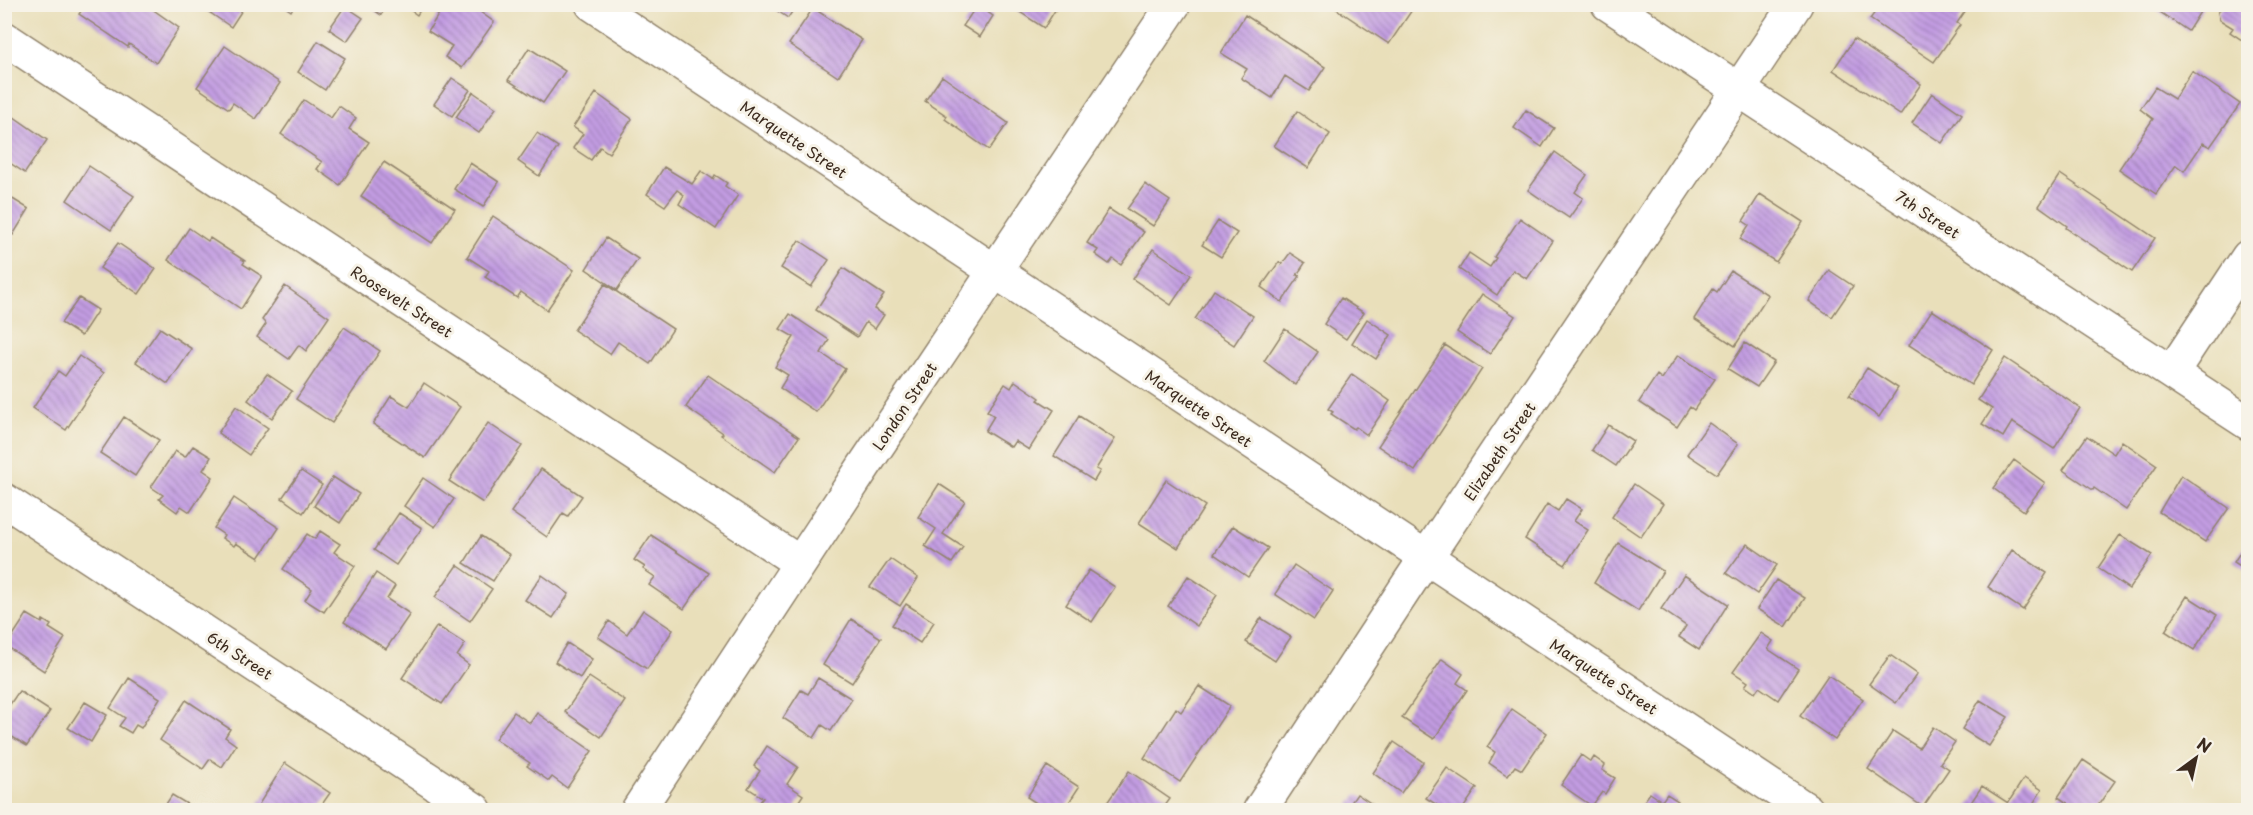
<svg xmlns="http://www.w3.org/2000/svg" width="2253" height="815" font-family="'Playpen Sans',sans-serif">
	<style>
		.building { fill: url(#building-back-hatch) }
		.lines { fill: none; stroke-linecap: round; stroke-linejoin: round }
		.minor-casing { stroke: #92846c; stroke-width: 36 }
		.minor { stroke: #fff; stroke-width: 33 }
		.labels { text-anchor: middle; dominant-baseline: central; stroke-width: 6; stroke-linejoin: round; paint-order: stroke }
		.street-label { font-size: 15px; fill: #3b2a1e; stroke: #f7f3e8 }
	</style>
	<defs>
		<pattern id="building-back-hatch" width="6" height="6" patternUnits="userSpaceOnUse" patternTransform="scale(1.5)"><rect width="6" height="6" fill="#c29ce2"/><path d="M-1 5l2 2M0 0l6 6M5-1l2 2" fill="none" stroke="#9f7fb7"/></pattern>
	</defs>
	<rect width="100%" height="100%" fill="#f7f3e8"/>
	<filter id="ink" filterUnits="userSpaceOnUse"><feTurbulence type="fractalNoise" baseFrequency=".0167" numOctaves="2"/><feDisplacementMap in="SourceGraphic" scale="12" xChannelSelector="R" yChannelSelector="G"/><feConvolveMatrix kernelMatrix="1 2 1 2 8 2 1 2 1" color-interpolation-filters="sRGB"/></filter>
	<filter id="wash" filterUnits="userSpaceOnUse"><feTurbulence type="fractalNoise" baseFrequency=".008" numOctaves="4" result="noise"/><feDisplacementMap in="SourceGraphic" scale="24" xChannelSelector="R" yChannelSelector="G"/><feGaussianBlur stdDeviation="1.35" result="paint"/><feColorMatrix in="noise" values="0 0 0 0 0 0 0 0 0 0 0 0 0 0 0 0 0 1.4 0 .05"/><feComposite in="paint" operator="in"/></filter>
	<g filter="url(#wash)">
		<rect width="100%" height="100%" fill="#e9dfba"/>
		<g id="blocks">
			<!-- building -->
			<path class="building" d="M86,4H145L179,28L156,63L129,44L128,47L79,14Z
				M205,4H246L231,27L203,8Z
				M281,4H295L291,11Z
				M369,4H388L381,15L368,6Z
				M402,4H424L417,15Z
				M445,4H469L494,22L462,68L445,57L452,46L428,31Z
				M767,4H797L788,18Z
				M1013,4H1059L1044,28L1012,7Z
				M1329,4H1416L1389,44Z
				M1881,4H1970L1957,23L1960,25L1934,62L1870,19Z
				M2148,4H2205L2188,31Z
				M2223,4H2245L2248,6V44L2230,32L2233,28L2220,20L2218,13Z
				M977,5L993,16L980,37L963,26Z
				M345,6L363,18L347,41L329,29Z
				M813,8L862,40L838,77L789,44Z
				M1245,15L1325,67L1309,91L1285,76L1272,98L1241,78L1247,69L1221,53Z
				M1854,39L1921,84L1900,115L1833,70Z
				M318,41L345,58L325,90L298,72Z
				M225,46L280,83L256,119L233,103L229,109L197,87Z
				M529,48L565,71L543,103L508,80Z
				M2192,71L2240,104L2210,147L2203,143L2184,171L2176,165L2156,194L2119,169L2153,119L2140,109L2155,87L2174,99Z
				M942,76L1008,123L989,150L945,119L947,116L925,101Z
				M452,78L470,90L452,116L434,104Z
				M473,92L496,108L479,133L456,117Z
				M596,93L632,119L609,153L600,147L591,160L573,148L583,134L573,127Z
				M1932,93L1962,114L1942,143L1912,123Z
				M304,100L331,118L339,106L356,118L349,129L369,142L340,185L317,169L322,162L281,134Z
				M1526,110L1554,128L1542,147L1514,128Z
				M1297,111L1330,134L1308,168L1274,146Z
				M4,114L12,119L14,117L47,140L25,173L4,159Z
				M537,133L558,147L539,176L518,161Z
				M1555,152L1587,175L1575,192L1583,198L1569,218L1528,190Z
				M384,162L455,209L432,243L361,196Z
				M470,163L499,182L483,207L454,189Z
				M89,166L134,196L111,230L67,200Z
				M664,167L692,184L701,171L713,179L715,175L727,183L725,186L738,195L716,229L679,204L684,195L677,190L665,206L647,194Z
				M2060,174L2155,238L2132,272L2066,228L2067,226L2039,206Z
				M1145,184L1170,201L1153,226L1127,209Z
				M1760,194L1803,222L1776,262L1740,239L1749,225L1743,221Z
				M11,198L29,209L13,235L4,229V208Z
				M1109,209L1144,232L1121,265L1113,259L1109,264L1095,254L1098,250L1087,243Z
				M493,216L574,270L547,310L521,292L517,298L485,277L489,271L467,257Z
				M1520,218L1553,241L1527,279L1513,270L1497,295L1459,269L1469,253L1490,267L1496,258L1494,257Z
				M1218,221L1237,233L1221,257L1202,245Z
				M189,228L208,241L210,238L245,261L243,264L262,276L241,309L168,260Z
				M606,238L638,259L617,290L586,269Z
				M799,240L829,260L811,287L781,268Z
				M118,243L156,269L139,294L100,268Z
				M1153,249L1191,275L1171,305L1133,279Z
				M1290,253L1305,263L1297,275L1300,276L1282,302L1261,287L1279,262L1282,264Z
				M843,268L884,295L874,309L884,315L875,329L866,322L857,337L816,310Z
				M1829,270L1853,286L1832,317L1809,301Z
				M1731,271L1768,295L1735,346L1694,319L1713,289L1717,292Z
				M605,284L673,329L650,364L618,342L610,354L574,330Z
				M285,286L329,317L306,351L299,345L289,359L257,337L266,324L262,320Z
				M1214,290L1253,316L1234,345L1195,319Z
				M1482,294L1515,316L1490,354L1457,332Z
				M79,298L98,310L81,336L61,323Z
				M1341,298L1364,313L1346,339L1324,324Z
				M1932,310L1993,350L1971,385L1909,345Z
				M790,314L829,340L821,353L845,369L816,412L780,388L788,375L775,367L794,337L780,329Z
				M1367,319L1391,335L1376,359L1352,343Z
				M344,327L380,351L332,423L296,399Z
				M160,328L192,349L168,384L136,362Z
				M1285,329L1318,352L1295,385L1264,361Z
				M1745,343L1774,362L1757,387L1728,369Z
				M1445,345L1482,369L1415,471L1378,446Z
				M1678,355L1715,379L1694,410L1690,407L1677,427L1639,402L1657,375L1662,379Z
				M79,356L104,373L66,430L33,408L58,371L65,376Z
				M2005,358L2080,408L2054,449L2012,422L2003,437L1982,424L1992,409L1978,400Z
				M1867,368L1898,388L1879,417L1849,396Z
				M267,374L292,391L272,418L248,400Z
				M1352,374L1390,401L1367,435L1356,427L1354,429L1331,414L1333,412L1328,409Z
				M708,375L799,437L775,472L721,435L723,433L686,407Z
				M1015,381L1040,398L1038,400L1054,410L1029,450L1015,441L1011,447L985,431L994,416L987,411L1005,384L1011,388Z
				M424,383L460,407L425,458L373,424L391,396L409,407Z
				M236,406L268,428L249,455L218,433Z
				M1079,416L1115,439L1096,469L1100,471L1094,481L1054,456Z
				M124,417L159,440L135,476L100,453Z
				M488,423L522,446L483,503L449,481Z
				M1709,423L1738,444L1717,474L1687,454Z
				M1608,425L1633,441L1616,466L1592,450Z
				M2087,436L2114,454L2122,441L2157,465L2126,510L2094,488L2093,490L2063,470Z
				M193,446L211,457L203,470L213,477L190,512L181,506L177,512L159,499L163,495L151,487L175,451L185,457Z
				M2014,460L2045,483L2024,511L1993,488Z
				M541,469L582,496L568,516L563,513L547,537L511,512Z
				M301,471L322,485L303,513L282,498Z
				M2181,475L2229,508L2205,542L2159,512Z
				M333,477L359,494L340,523L314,506Z
				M423,478L454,499L435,527L404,506Z
				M1166,480L1205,506L1178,548L1139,523Z
				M939,484L965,501L943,534L963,547L952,563L925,546L936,529L918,517Z
				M1634,484L1663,504L1641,537L1612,517Z
				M234,498L279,528L259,558L236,543L234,546L222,538L224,535L214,528Z
				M1566,499L1582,509L1574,521L1588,530L1565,565L1525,539L1547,504L1558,511Z
				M399,513L422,528L396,565L374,550Z
				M1233,526L1268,548L1248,577L1214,554Z
				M320,531L340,544L334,552L355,566L324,612L305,600L312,589L283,569L307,534L315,539Z
				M651,535L709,573L684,609L649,585L655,577L643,569L645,567L634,560Z
				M2120,535L2152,555L2129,589L2098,568Z
				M481,536L510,555L493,581L464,563Z
				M2248,540V571L2234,562Z
				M1618,543L1663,571L1638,611L1594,583Z
				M1747,544L1777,565L1757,594L1726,573Z
				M2012,550L2047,573L2023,610L1988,587Z
				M890,559L918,578L900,606L870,587Z
				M457,565L492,589L470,621L435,597Z
				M1294,565L1333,591L1314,620L1275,594Z
				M1089,570L1115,587L1092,622L1066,605Z
				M376,573L395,586L387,599L410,614L386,649L344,622Z
				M542,575L569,594L553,618L525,600Z
				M1684,575L1728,604L1699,650L1679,637L1686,626L1661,609Z
				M1188,576L1217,595L1197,626L1168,606Z
				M1776,580L1805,598L1786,627L1757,609Z
				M2187,596L2217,615L2194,650L2165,631Z
				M906,604L934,622L920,643L892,625Z
				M643,610L673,630L647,669L598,637L609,621L627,634Z
				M27,614L42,623L43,620L51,625L49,628L65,638L44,671L6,646Z
				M1261,618L1291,637L1275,661L1246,642Z
				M851,619L881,638L852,683L823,665Z
				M437,626L465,644L457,656L469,665L442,704L402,678Z
				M1761,633L1773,641L1768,649L1798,669L1778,700L1759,687L1755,693L1745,686L1748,682L1733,672Z
				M567,643L592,659L580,678L555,662Z
				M1890,655L1917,674L1896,703L1869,684Z
				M1442,659L1463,674L1457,683L1467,690L1434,739L1402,718Z
				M1828,675L1863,699L1835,740L1800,716Z
				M589,677L625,701L601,737L565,712Z
				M129,678L160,698L141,728L136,725L131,733L119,726L125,718L110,708Z
				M818,678L852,699L831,731L822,725L814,738L783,718L801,690L808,694Z
				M1199,686L1230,706L1180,782L1144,758L1176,708L1181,712Z
				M19,691L50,711L27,746L4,732V713Z
				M186,700L230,729L225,737L236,745L222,767L210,759L203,769L160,740Z
				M1980,700L2008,717L1989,746L1962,729Z
				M85,702L107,715L91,742L68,728Z
				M1512,709L1547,733L1522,770L1515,766L1508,776L1489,763L1495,752L1487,747Z
				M514,712L530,723L537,713L592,751L567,788L552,777L549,781L527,766L530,763L495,739Z
				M1933,727L1955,742L1940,763L1949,769L1923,807L1868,769L1893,731L1919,748Z
				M1394,742L1423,762L1401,793L1373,773Z
				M767,746L798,767L787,784L803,795L795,807L800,810H768L758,804L763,798L748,788L760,771L754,766Z
				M1581,755L1591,762L1594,757L1605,765L1602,770L1615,778L1605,794L1602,792L1592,806L1561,785Z
				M2083,760L2115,781L2095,810H2078L2058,797Z
				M285,763L330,793L318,810H268L259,804Z
				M1047,766L1079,787L1064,810H1047L1027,797Z
				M1447,768L1477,788L1462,810H1445L1426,798Z
				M1129,771L1170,799L1162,810H1102Z
				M2024,778L2042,790L2029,810H1966L1982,786L2008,803Z
				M1650,793L1662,801L1667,794L1678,801L1673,808L1676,810H1638Z
				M1357,794L1378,808L1376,810H1346Z
				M172,795L197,810H162Z"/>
		</g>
	</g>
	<g filter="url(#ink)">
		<use href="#blocks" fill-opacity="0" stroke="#92846c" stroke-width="1.5"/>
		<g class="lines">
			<defs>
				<path id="minor" d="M592,4L1807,810
					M1608,4L2248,423
					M4,38L800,563
					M2172,372L2248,257
					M4,500L475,810
					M638,810L864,466L1174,4
					M1260,810L1409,583L1796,4"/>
			</defs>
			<!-- minor casing -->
			<use href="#minor" class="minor-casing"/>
			<!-- minor -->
			<use href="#minor" class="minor"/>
		</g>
	</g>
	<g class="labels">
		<!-- street labels -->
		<g class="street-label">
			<text transform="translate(794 139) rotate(34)">Marquette Street</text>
			<text transform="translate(1928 214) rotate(33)">7th Street</text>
			<text transform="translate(402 301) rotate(33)">Roosevelt Street</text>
			<text transform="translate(904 406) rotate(-56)">London Street</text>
			<text transform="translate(1199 408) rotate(34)">Marquette Street</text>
			<text transform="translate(1499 451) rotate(-56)">Elizabeth Street</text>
			<text transform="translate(240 655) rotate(33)">6th Street</text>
			<text transform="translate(1604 676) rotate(33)">Marquette Street</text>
		</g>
	</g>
	<!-- margin -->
	<rect width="2253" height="815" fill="none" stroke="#f7f3e8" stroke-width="24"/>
	<!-- north arrow -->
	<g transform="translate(2196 758) rotate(33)" stroke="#f7f3e8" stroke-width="4.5" paint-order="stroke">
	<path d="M0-4.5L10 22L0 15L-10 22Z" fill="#3b2a1e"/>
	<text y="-9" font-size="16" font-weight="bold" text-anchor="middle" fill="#3b2a1e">N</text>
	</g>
</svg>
